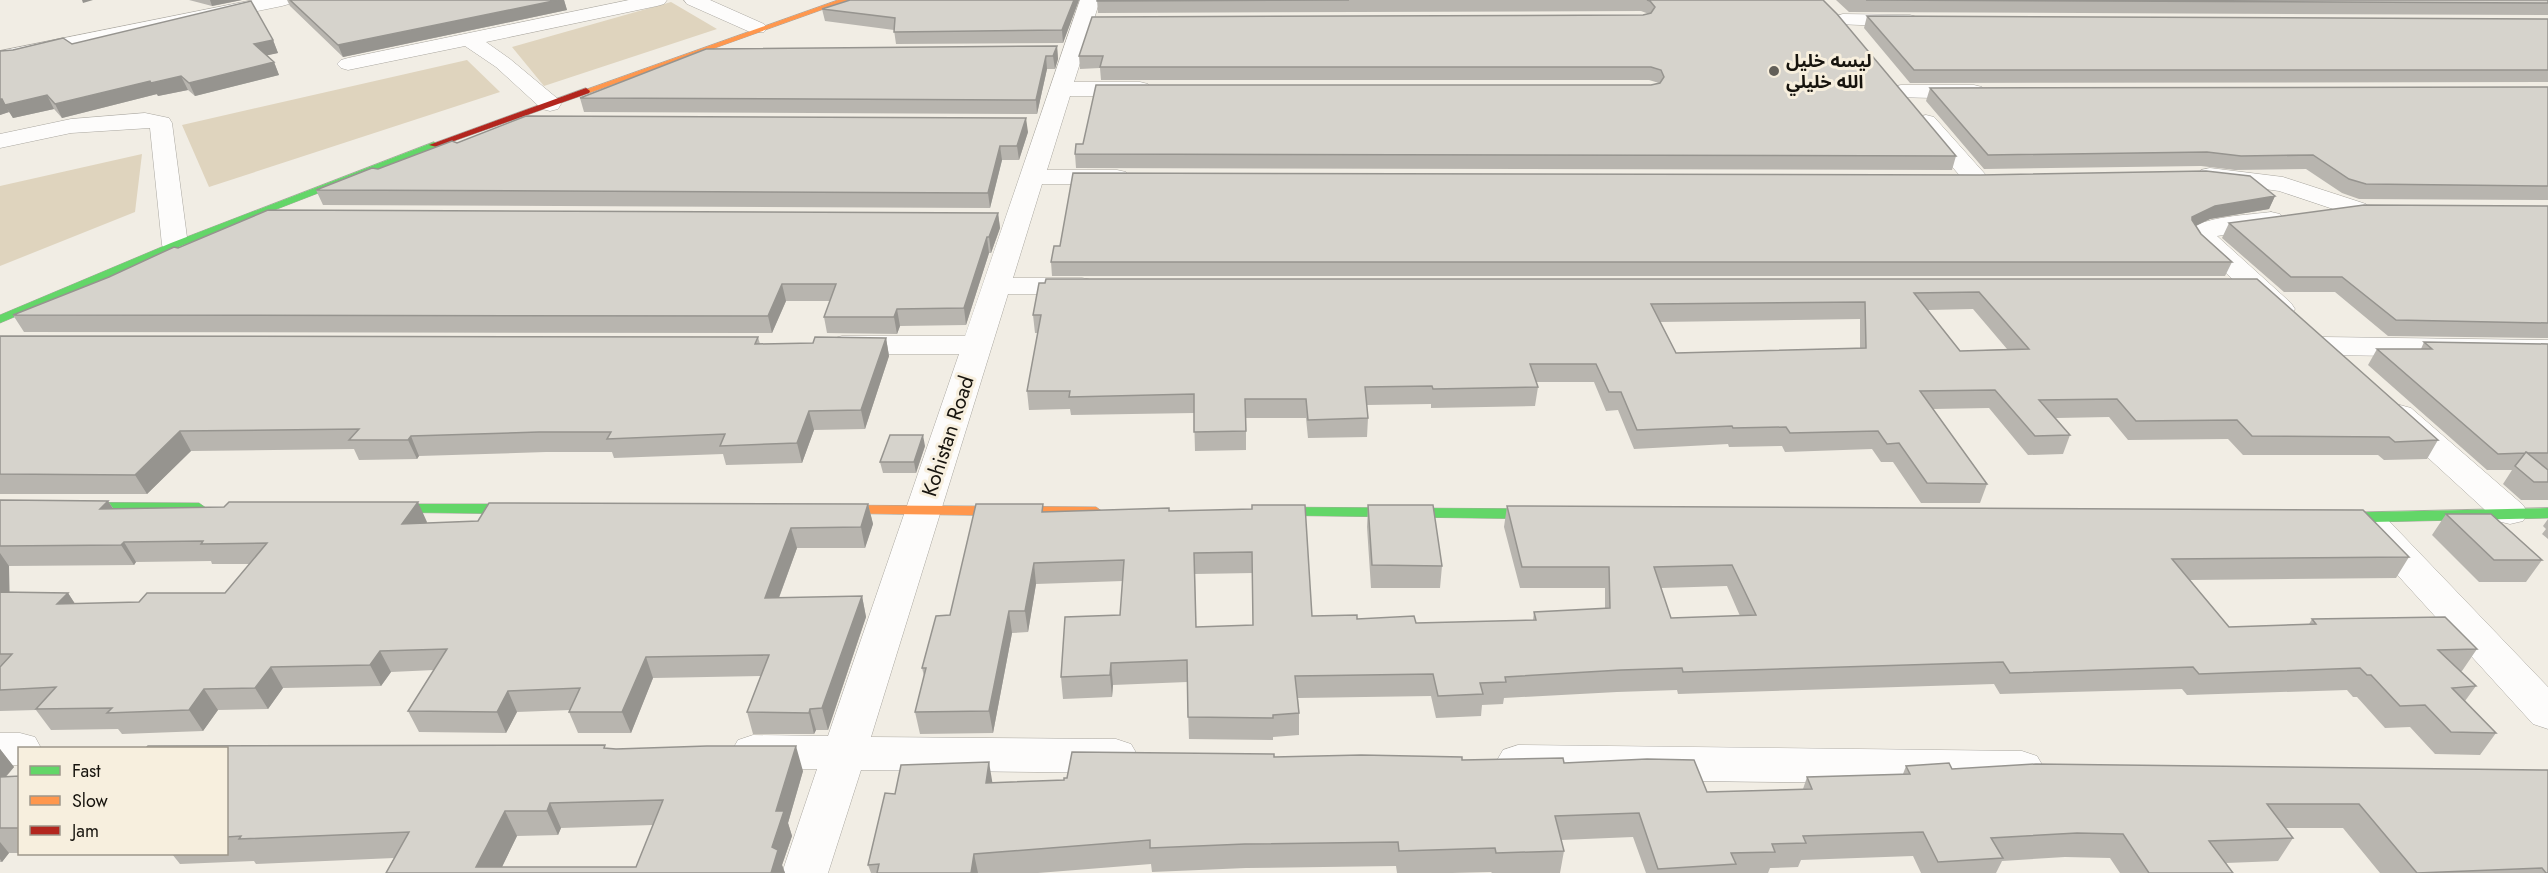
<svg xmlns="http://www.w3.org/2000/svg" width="2548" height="873" font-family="Jost,'Noto Sans Arabic',sans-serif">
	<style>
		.green { fill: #dfd4be }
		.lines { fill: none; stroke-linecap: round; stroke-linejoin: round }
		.street-casing { stroke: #aaa7a0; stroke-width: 1 }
		.fast-casing { stroke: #aaa7a0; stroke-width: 1 }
		.slow-casing { stroke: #aaa7a0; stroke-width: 1 }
		.jam-casing { stroke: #aaa7a0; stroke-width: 1 }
		.street { fill: #fdfcfb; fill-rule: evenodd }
		.fast { fill: #63d668; fill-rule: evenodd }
		.slow { fill: #ff974d; fill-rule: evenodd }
		.jam { fill: #b3261e; fill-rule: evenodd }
		.wall { fill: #b8b5af; fill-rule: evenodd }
		.shaded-wall { fill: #96948f }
		.building { fill: #d6d3cc; stroke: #96948f; stroke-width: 1.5; fill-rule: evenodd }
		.poi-dot { fill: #636059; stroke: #f7efde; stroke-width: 2 }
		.labels { text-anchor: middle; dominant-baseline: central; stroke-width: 6; stroke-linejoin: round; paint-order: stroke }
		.far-poi-label { font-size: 18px; font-weight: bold; fill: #17140e; stroke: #f7efde; text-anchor: start }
		.street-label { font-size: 21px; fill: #17140e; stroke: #f7efde }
	</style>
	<rect width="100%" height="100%" fill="#f1ede4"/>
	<!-- green -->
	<path class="green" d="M671,2L717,29L544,86L512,47Z
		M467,60L500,92L209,187L182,125Z
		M142,154L135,212L0,266V186Z"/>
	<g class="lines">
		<defs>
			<path id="street" d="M253,0H292L289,4L282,6L0,63V51Z
				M629,0H667L664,4L657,6L486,42L510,59L558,99L561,104L558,109L550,111L542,109L496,67L465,46L348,70L341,68L337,64L341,60L348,58Z
				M684,0H710L764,24L767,28L764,32H750L687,4Z
				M1080,0H1100L1074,82H1140L1148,84L1151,89L1148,94L1140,96H1070L1047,170H1117L1126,172L1129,177L1126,182L1117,184H1042L1013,278H1082L1092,280L1096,286L1092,292L1082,294H1008L871,737L1116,739L1131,744L1138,756L1131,768L1116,773L861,770L828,873H782L817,769H753L738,764L731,752L738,740L753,735L828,736L959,354H842L831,351L827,345L831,339L842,336H965Z
				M1843,14L1910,15L1917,17L1920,21L1917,25L1910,27L1836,24L1833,20L1836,16Z
				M1901,85H1974L1982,87L1985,92L1982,97L1974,99L1893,97L1890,92L1893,87Z
				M145,113L169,118L172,123L188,245L185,251L175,253L165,251L162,245L150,128L71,133L0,148V134L71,119Z
				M1926,115L1934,117L1985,174L1988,179L1985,184L1976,186L1967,184L1918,127L1915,122L1918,117Z
				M2210,168L2283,177L2366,204L2370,209L2366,214L2357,217L2279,191L2201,180L2198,175L2201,170Z
				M2271,212L2280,214L2284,220L2280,226L2217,236L2291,303L2295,309L2291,315L2281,318L2271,315L2197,246L2188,232C2199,216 2251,215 2271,212Z
				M2323,337L2548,340V358L2323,355L2312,352L2308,346L2312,340Z
				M2400,405L2411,408L2523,505L2528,513L2523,521L2510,524L2497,521L2389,422L2384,415L2389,408Z
				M2375,517L2388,520L2548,687V729L2533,724L2362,536L2357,528L2362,520Z
				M0,733H20L35,737L41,748H20V765H0Z
				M1518,745L2022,751L2037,756L2044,768L2037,780L2022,785L1518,779L1503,774L1496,762L1503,750Z"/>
			<path id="fast" d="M434,142L439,145L437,147L179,247L0,323V315L171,243Z
				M0,502L199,503L206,508L199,513L0,512Z
				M377,504H529L536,509L529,514L372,512L370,509L372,506Z
				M1262,507L1549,509L1556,514L1549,519L1257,515L1255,512L1257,509Z
				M2548,508V518L2327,523L2320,518L2327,513Z"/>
			<path id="slow" d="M838,0H849L589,93L582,91Z
				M824,505L1096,507L1103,512L1096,517L819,513L817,510L819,507Z"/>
			<path id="jam" d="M586,88L590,91L589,93L437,147L429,145Z"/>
		</defs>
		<!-- street casing -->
		<use href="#street" class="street-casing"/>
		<!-- fast casing -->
		<use href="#fast" class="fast-casing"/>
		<!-- slow casing -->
		<use href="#slow" class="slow-casing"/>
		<!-- jam casing -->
		<use href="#jam" class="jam-casing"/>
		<!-- street -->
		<use href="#street" class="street"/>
		<!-- fast -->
		<use href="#fast" class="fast"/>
		<!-- slow -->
		<use href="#slow" class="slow"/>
		<!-- jam -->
		<use href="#jam" class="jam"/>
	</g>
	<!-- wall -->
	<path class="wall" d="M189,0H242L212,6Z
		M287,0H564L567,10L343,57L290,6Z
		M850,0H1079L1063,43L896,44L894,30L825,21L822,9Z
		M1097,0H1823L1956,156L1952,170L1076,168L1075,154L1083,144L1651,85L1659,83L1649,80H1101L1100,68L1080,69L1079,56L1643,15L1649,14L1641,11L1098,13Z
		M1836,0H2548V15L1849,12Z
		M1867,16L2548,19V82L1910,83L1864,28Z
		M273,40L278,53L267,55L274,62L279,75L195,96L188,90L158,96L157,94L62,118L54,109L13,118L9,112L0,115V51L72,44Z
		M1057,46L1058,59L1055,69H1047L1037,114L584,112L580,98Z
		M2548,87V200L2359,199L2342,193L2306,169L2235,170L2201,166L1984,169L1926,101L1930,88Z
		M1028,132L1019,160H1002L990,208L323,205L316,190L378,169Z
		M2275,196L2269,209L2210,219L2196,226L2201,234L2232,262L2225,276H1052L1051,262Z
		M2548,206V338L2388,336L2335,292H2284L2222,238L2229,223Z
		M998,213L1000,228L991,253H989L966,325L900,326L897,334L827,333L824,317L830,301H786L772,333L24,332L13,315L109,277L178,248Z
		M2257,279L2438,440L2427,459L2384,460L2378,455H2243L2228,439L2128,440L2109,417L2056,418L2070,435L2063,454L2028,455L1989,408L1933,409L1987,484L1980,503H1921L1893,462H1881L1872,449L1785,452L1782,446L1729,447L1728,444L1634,449L1618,410L1606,411L1594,382H1536L1538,387L1535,406L1431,408V404L1367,405L1368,418L1367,437L1308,438L1306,418H1246V450L1195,451L1194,413L1071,415L1070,409L1029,410L1027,391L1038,333H1035L1033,315ZM1973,309L2007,349L1960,351L1928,310ZM1860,319V348L1676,353L1660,322Z
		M0,336L758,337L760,344L813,343L886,338L889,356L865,429L814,430L802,463L726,465L723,454L614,458L612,452H546L419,456L417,459L359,460L354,449L191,451L147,494H0Z
		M2424,342L2548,344V500H2521L2503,484L2512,470H2487L2368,365L2377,349H2421Z
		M925,446L916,473H883L880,462Z
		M0,500L108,501L113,508L427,522V523L868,504L873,524L865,548H797L779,598L862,596L866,617L828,730H816L814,734H753L747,712L761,676L653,678L631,733H578L569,712L570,710L517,712L506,733L419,732L408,711L434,670L391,672L381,686L283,688L268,709L218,710L203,731L122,734L118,729L51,730L36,710L0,711ZM211,561L212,564H250L225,593L139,602L75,604L68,593L9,592V566L134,565L136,562Z
		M1368,505L1442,566L1440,588H1371L1367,527Z
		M1507,506L2409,557L2396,578L2190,580L2229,627L2309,624L2312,619L2477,649L2462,671H2460L2476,686L2465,701L2496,733L2480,755L2435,754L2410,727L2385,728L2357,697H2353L2347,690L2187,695L2182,689L2000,694L1994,684L1678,694L1677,690L1617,692L1504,698L1503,704L1482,705L1481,716L1436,718L1431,696L1298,698L1299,713V735L1273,737V740L1189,739L1187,682L1113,685L1112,697L1063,699L1061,677L1120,615L1123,581L1036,584L1028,632L1012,633L993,733L920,734L915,712L924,676L922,668L950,615L1044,512L1170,511L1252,509L1312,616L1357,619L1416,623L1533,620L1534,612L1605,609V588H1520L1504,527ZM1253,573V625L1196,627L1195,574ZM1727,586L1740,616L1671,618L1661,588Z
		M2446,514L2542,560L2526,582H2479L2432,535Z
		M2548,519V539L2542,534L2546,529L2543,526Z
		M226,748H606L803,771L788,823L792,836L782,865L785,873H386L394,858L256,864L254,861L180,864L172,854H226ZM653,825L636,867H502L517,836L558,835L561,828Z
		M0,749L14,767L6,777L20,776V853H9L2,862H0Z
		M1274,757L1462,760L1564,763L1707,792L1803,789L1807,777L1903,774L1906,766L1952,769L2548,770V873H2380L2343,828H2285L2293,838L2278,861L2226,863L2233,873H2120L2110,858L2065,857L2002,861L1996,873H1921L1913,856L1801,860L1798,867L1770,868L1768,873H1646L1633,837L1561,840L1564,851L1560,873H1492L1491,872L1452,873H1397L1396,866L1246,868L1152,872L1151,864L1038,873H871L868,865L895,794L993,783L1064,780Z"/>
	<!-- shaded-wall -->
	<path class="shaded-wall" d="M82,0H93L83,3Z
		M210,0H242L212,6Z
		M558,0H564L567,10L343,57L338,45Z
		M1074,0H1079L1063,43L1062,30Z
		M273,40L278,53L260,57L254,44Z
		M1057,46L1058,59L1055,69L1053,56Z
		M1046,56L1047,69L1037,114L1036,100Z
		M274,62L279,75L195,96L189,83Z
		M181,76L188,90L158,96L151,83Z
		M150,81L157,94L62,118L55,104Z
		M47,95L54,109L13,118L5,105Z
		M0,99H2L9,112L0,115Z
		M1026,118L1028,132L1019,160L1017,146Z
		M1000,146L1002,160L990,208L988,193Z
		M2275,196L2269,209L2210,219L2187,230L2192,217L2215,206Z
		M998,213L1000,228L991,253L989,237Z
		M987,237L989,253L966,325L964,308Z
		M782,284L786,301L772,333L768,316Z
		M897,309L900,326L897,334L894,317Z
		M886,338L889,356L865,429L861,410Z
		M809,411L814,430L802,463L797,443Z
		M180,431L191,451L147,494L135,475Z
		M923,435L925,446L916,473L914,462Z
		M411,436L419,456L417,459L408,440Z
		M108,501L121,521L100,509Z
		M418,502L427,522L412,545L402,524Z
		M868,504L873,524L865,548L861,527Z
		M791,528L797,548L771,619L765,598Z
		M124,542L136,562L134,565L121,545Z
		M0,553L9,566L10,613L0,599Z
		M1034,563L1036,584L1028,632L1025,611Z
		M68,593L81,613L57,604Z
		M862,596L866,617L828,730L822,708Z
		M1009,611L1012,633L993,733L989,711Z
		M380,651L391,672L381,686L370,665Z
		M646,657L653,678L631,733L622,712Z
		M1111,663L1113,685L1112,697L1110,675Z
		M271,667L283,688L268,709L255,688Z
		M204,689L218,710L203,731L189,710Z
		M508,691L517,712L506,733L497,712Z
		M810,709L816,730L814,734L809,713Z
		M796,746L803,771L788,823L792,836L782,865L785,873H771L772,847L776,811Z
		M0,749L14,767L0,783Z
		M989,762L993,786L986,783Z
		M550,803L561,828L558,835L547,811Z
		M505,811L517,836L499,873L476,867Z
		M0,842L9,853L2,862L0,859Z
		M974,854L978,873H971Z"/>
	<!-- building -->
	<path class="building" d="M290,0H558L338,45Z
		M850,0H1074L1062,30L894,32L895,18L822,9Z
		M1097,0H1349L1097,1Z
		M1647,0H1823L1837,14L1956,156L1075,154L1076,144H1083L1096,85H1651L1660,83L1664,77L1661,70L1651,67H1100L1103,56H1079L1092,17L1643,15L1651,13L1655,7L1650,1Z
		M1866,0H2548V3Z
		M251,1L273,40L254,44L274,62L189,83L181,76L151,83L150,81L55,104L47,95L5,105L2,99H0V51L13,50L63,38L72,44Z
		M1867,16L2548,19V70H1914Z
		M1057,46L1053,56H1046L1036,100L580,98L706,49Z
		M2548,87V186L2366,184L2349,179L2313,155L2241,156L2207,152L1988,155L1930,88Z
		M526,116L1026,118L1017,146H1000L988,193L316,190L372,168L378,169L452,141L457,143Z
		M2206,171L2250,176L2275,196L2215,206L2192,217V220L2201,234L2232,262H1051L1054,246H1060L1073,173L1980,175Z
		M2364,205L2548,206V323L2396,320L2342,277H2291L2229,223Z
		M268,210L998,213L989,237H987L964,308L897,309L894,317H824L836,284H782L768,316L13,315L109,277L174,247L178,248Z
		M1046,279H2257L2438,440L2395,442L2389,437L2252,436L2237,420L2136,421L2117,399L2039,400L2070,435L2035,436L1995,390L1920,391L1987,484L1927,483L1899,443L1887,444L1878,431L1790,433L1786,427L1733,428L1732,426L1637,430L1621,392H1609L1596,364H1530L1538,387L1433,389L1432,386L1365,387L1368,418L1308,420L1306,399H1245L1246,431L1194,432V394L1069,397L1070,391H1027L1041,315H1033L1039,283H1045ZM1979,292L2029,349L1960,351L1914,293ZM1865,302L1866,348L1676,353L1651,304Z
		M0,336L758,337L755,344L813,343L815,337L886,338L861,410L809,411L797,443L720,446L725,434L607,439L611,432H539L411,436L408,440H349L359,429L180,431L135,475L0,474Z
		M2424,342L2548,344V453H2528L2526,452L2525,453L2498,454L2377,349H2432Z
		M890,435H923L914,462H880Z
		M2526,452L2548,470V482H2534L2515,466Z
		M0,500L108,501L100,509L224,507L229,502H418L402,524L478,521L489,503L868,504L861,527L791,528L765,598L862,596L822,708L810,709L809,713L747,712L769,655L646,657L622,712H569L580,688L508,691L497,712L408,711L447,649L380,651L370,665L271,667L255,688L204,689L189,710L107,713L112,708L36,709L56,687L0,690V667L12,654H0V592L68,593L57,604L139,602L147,593H225L267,543L201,544L203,541L124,542L121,545L0,546Z
		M976,504H1043L1042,512L1169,508V511L1252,509V505H1305L1312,616L1357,615V619L1414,616L1416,623L1536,620L1534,612L1610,608L1609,567H1522L1507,506L2363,510L2409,557L2172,559L2229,627L2316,624L2312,619L2445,617L2477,649L2438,650L2476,686L2452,688L2496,733L2451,732L2425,705L2400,706L2371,675H2367L2360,668L2199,674L2193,667L2010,673L2003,662L1683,672L1682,668L1621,670L1505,677L1506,682L1480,683L1483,694L1438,696L1433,674L1295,676L1299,713L1273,715V718L1188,717L1187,660L1111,663L1110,675L1061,677L1065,617L1120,615L1124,560L1034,563L1025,611H1009L989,711L915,712L926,668H922L936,616L950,615ZM1252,552L1253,625L1196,627L1194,553ZM1732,565L1756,615L1671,618L1654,567Z
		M1368,505H1433L1442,566L1372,565Z
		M2446,514H2491L2542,560H2494Z
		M605,745L604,748L616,749L707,746H796L776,811H784L772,847L778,850L771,873H386L409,832L239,839L241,836L226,837V748H146L148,746ZM663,800L636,867H476L505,811H547L550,803Z
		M1072,752L1274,754V757L1361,755L1462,757V760L1563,758L1564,763L1647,759L1694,760L1707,792L1812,789L1807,777L1910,774L1906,766L1949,763L1952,769L2036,764L2548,770V873H2546L2542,868L2417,873L2359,804H2267L2293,838L2209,841L2233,873H2149L2123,834L2077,833L1991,838L2003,858L1938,862L1923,832L1803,836L1806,843L1772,844L1775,852L1731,853L1736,864L1658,869L1639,813L1555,816L1564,851L1496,853L1495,848L1399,851L1398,842L1245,844L1150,848V840L974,854L971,873H877L879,864L868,865L885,793L895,794L901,765L989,762L986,783L1064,780V778H1067Z
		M20,776V828H0V777Z"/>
	<!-- markers -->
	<circle class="poi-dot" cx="1774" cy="71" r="6"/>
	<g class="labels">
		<!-- far-poi labels -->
		<g class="far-poi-label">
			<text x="1786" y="61">ليسه خليل<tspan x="1786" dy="21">الله خليلي</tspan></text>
		</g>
		<!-- street labels -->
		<g class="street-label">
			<text transform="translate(948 436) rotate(-72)">Kohistan Road</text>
		</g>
	</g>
	<!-- legend -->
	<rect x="18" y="747" width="210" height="108" fill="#f7efde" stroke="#9d978b" stroke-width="1.5"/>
	<rect x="30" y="766" width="30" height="9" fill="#63d668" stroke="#9d978b" stroke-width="1.5"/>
	<text x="72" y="777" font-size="18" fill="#17140e">Fast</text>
	<rect x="30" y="796" width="30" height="9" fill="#ff974d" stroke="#9d978b" stroke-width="1.5"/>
	<text x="72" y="807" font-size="18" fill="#17140e">Slow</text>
	<rect x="30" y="826" width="30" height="9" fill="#b3261e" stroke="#9d978b" stroke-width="1.5"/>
	<text x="72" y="837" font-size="18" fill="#17140e">Jam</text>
</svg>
